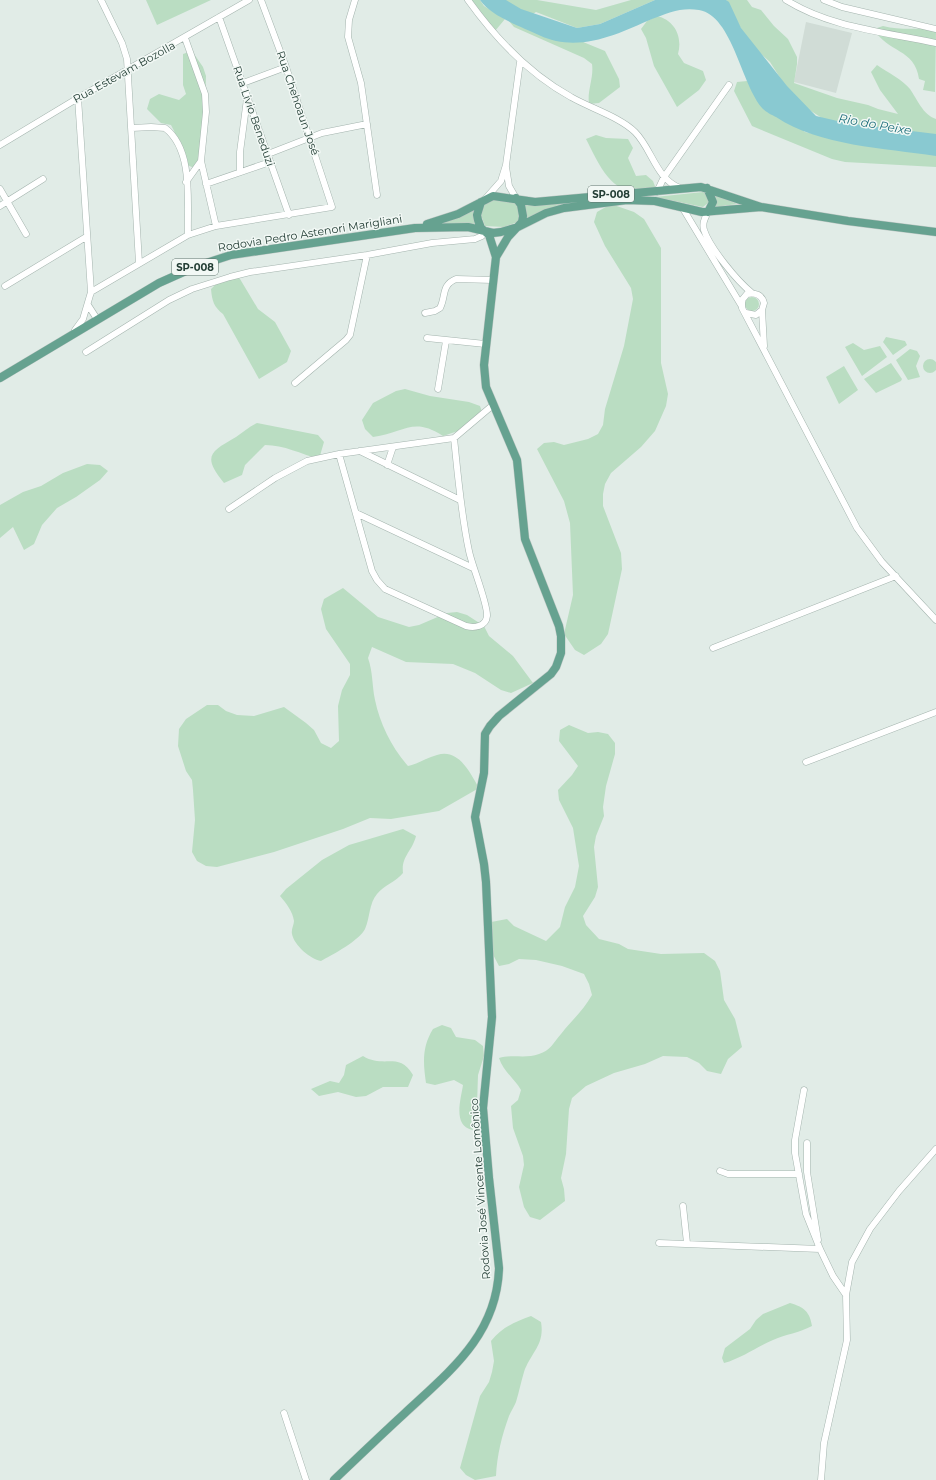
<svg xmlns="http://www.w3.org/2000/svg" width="936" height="1480" font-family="Montserrat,sans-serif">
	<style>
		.built { fill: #d0dcd6 }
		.green { fill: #baddc2 }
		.water { fill: #89c9d1 }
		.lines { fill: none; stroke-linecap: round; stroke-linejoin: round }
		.minor-casing { stroke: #a4b4ae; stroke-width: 7 }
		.major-casing { stroke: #c1c9c6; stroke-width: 9 }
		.minor { stroke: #fff; stroke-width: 6 }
		.major { stroke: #66a290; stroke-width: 8 }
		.labels { text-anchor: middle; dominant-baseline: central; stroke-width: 3; stroke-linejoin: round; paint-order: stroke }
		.shield { fill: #f2f8f5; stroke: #60756e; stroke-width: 1 }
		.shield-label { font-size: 10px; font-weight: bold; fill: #223d34 }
		.street-label { font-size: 11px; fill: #223d34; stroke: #f2f8f5 }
		.water-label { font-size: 12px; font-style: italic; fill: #1b6d79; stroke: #f2f8f5 }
	</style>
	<rect width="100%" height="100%" fill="#e1ece7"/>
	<!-- built -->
	<path class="built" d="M806,22L852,33L836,93L794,82Z"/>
	<!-- green -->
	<path class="green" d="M146,0H211L157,25Z
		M471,0H480L484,6L505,19L495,31Z
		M499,0H537L596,10L631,0H655L600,24L577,28L536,12L530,16Z
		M726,0H747L752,7L761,10L774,26L788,39L797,57V64L794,83L837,98L868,105L878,109L898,114L880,90L871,72L877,65C887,72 903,80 910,89C917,99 923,115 936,119V167L845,162L832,159L752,126L734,91L737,82L747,81L776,109L805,132L827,137L825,120L808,109L786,87L770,62L748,42Z
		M657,16C674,20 683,36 678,54L684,63L703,71L706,80L699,90L677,107L654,66L646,38L641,29L647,21Z
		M508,20L549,28L605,51L619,79L620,87L599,103L589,104C587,90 594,78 592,64L584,58L514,27Z
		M883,26C901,31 918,27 936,30L935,92L923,90L925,81L919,79C915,48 887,53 874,29Z
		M192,51L203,67L206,76L204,144L197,169L182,163C177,148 180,141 171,125L161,123L147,109L150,99L159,94L179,100L186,94L183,85V54Z
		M596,135L606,138L628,139L633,148L628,158L636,176L646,175L653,181L656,189C650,190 641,194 635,193C608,189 597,160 586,139Z
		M703,192L706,194L709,202L703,207L655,197Z
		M716,195L737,204L715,207Z
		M493,199L516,203L519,214L518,222L504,227L485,226L481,215L484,205Z
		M565,203L544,210L525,220V204Z
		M611,204L634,212L644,219L661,248V363L668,394L666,406L655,431L641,447L611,473L605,484L603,494V506L621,553L622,569L608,634L601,644L584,655L575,650L564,634L573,595L570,523L564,501L537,449L544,443L554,442L564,445L588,439L598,434L603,425L605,409L624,346L633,299L631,288L605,246L594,222L597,212Z
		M475,209L477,225L438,224Z
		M233,273L240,279L258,309L275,322L291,351L287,362L259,379L223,314C214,307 212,301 211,289L224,276Z
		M745 304a7 7 0 1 1 14 0a7 7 0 1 1-14 0Z
		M886,337L905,341L907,345L893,355L883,342Z
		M853,343L864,350L880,346L887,357L862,376L845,347Z
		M910,349L917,351L920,356L916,366L920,377L908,380L896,360Z
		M923 366a7 7 0 1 1 14 0a7 7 0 1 1-14 0Z
		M891,363L902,379L901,381L876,393L864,379Z
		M844,366L858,390L839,404L826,377Z
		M405,389L430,396L469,402L480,406L483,415L467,428L443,436C413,416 404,433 373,437L365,429L362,420L373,403L396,391Z
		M257,423L318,435L324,442L319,459C301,454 284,445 265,445L245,465L242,475L224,483C202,456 210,452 236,437C243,432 249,427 257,423Z
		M87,464L100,465L108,471L100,480L76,497L57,508L42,525L34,544L24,550L13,527L0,538V505L23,492L41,486L63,473Z
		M343,588L378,617L409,627L419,625L447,613L457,612L467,615L484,626L489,636L513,656L533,683L511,693L501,690L475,673L453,664L406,662L372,647L368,658C373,672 372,686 375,700C380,724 392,748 408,766C418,764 426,758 437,755C459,748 470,773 479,788L439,811L391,819L370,818L343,829L274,852L217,867L206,866L197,861L192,852L195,820L193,790L192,780L186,771L178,746L179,729L186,719L207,705H218L226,711L237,715L254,716L284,707L306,723L314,730L321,743L331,748L339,741L338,706L342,690L350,675V664L326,629L321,609L324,599Z
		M569,725L588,733L598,732L608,734L615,743V754L606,786L603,807L604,816L596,836L594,847L598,887L595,897L583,916L586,925L599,939L619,944L628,949L661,954L704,953L715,961L720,971L724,1000L735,1019L742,1047L728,1059L721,1074L707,1071L699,1063L687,1057L663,1056L645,1064L614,1073L586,1086L572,1098L569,1109L566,1154L561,1178L564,1189L565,1201L540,1220L530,1217L524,1207L519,1187L524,1165L523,1156L513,1128L511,1106L518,1100L521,1090C514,1078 503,1071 499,1058C512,1054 526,1059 539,1054C550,1051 554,1042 561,1034C572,1020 582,1012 592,995L589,984L584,974L562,966L536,960L519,959L509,964L499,966L488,945L486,923L507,919L514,926L546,941L560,927L565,907L575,887L579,866L573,828L559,800L558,790L572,775L578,766L559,741L560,730Z
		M403,829L416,836C412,852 401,856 403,873C396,882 384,885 377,894C369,903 370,918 365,929C360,940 332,955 321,961C310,959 294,945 292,934C291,929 294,925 294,921C293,912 286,903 280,896L286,889L322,860L349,845Z
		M442,1025L451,1028L456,1037L475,1040L483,1046L484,1056L478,1075L477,1105L471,1119L473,1130C452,1126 461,1099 463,1085L454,1080L435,1085L426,1083C423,1062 422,1047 433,1029Z
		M363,1056C384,1069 399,1051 413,1075L408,1087H383L366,1096L356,1097L338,1092L319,1096L311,1089L330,1081L339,1083L344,1075L346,1065Z
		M790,1303C804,1307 810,1312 812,1326C799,1333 786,1334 773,1340C756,1347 742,1358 724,1363L722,1358L725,1348L750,1329L756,1320L763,1314Z
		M531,1316L541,1322C545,1345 531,1352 524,1372C521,1382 519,1392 516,1402C514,1407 511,1411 509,1416C502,1435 497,1455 496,1476L475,1480L466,1475L460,1468L480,1396L489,1382L492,1372L494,1361L491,1341C502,1327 515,1322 531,1316Z"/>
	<!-- water -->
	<path class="water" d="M480,0H506L521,9L577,28L600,24L655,0H726L729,2L741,28L787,86L816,116L846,123L936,134V156C884,148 820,146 776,117C772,115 766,112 763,109C741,85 733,16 699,10C681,7 668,13 652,19C622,32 590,48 556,41C546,39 535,33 525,29C510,22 490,14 480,0Z"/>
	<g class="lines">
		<defs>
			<path id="minor" d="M101,0L122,43L127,59L139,263
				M355,0L349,20L348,37L361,83L377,195
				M468,0C496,39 529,74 571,97C590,108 620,117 635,132C652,149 656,179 680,188
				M786,0C831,28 885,32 936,43
				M824,0L842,7L936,29
				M219,17L289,215
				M185,38L205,94L206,112L201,161L216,226
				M243,83L286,67
				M132,128L151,127L165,128C194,150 187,203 188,235
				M0,145L78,98L249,0
				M268,154L322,133L367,124
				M506,167L509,186L516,198
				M240,172V152L247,99
				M186,182L201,161
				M206,184L270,162
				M0,189L26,234
				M657,192L664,177L729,85
				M486,198L501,181L506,165L520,62
				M0,206L43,179
				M682,207L741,305
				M708,212C705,218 702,223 704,230C710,248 737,281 752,293
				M5,286L86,237
				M91,292L188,235L216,226L332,207L286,67L261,0
				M88,305L97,319
				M762,310L764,346
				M425,313L435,311L440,308C446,297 441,285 456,279L493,280
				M746,313L756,315L762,310L764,303C762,295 755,292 747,294L742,300V308L857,528L882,562L936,620
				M75,330L83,319L91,292L78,98
				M427,338L485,344
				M86,352L169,300L192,289L230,277L250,272L367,255L432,243L475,239L482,236L486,231
				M295,383L346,340L350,335L367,255
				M438,389L446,341
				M360,451L460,500
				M339,454L372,571L377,580L385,589L466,626C474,628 486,627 487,616C488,604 472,566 469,551C461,514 458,476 454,438L493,405
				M387,465L393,447
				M229,509L275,478L307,461L339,454L454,438
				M356,513L473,568
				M713,648L896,576
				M806,762L936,712
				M804,1090L795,1140V1153L806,1214L820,1249L833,1276L846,1295
				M807,1143V1172L818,1240
				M720,1171L728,1174H799
				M683,1206L687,1243
				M659,1243L820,1249
				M284,1413L306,1480
				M821,1480L824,1443L847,1340L846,1295L852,1262L870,1229L899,1191L936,1149"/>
			<path id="major" d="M707,188L713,202L708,212
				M481,202L477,215L478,220L481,228L489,235L496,257
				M427,224L458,214L493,196L535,202L701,187L761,207L848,221L936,232
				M0,378L159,283L197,266L231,255L415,228L468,227L493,233L501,232L518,227L546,213L564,208L627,200L655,201L702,212L761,207
				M334,1480C357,1458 381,1435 405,1413C450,1371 497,1335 499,1268L489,1178L483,1108L492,1017L486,882L484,864L475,817L484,773L485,734L490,726L499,716L551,674L556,667L561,653V636L559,626L525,539L517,460L486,387L484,365L496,257L508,237L522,222L523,216L521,205L516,198"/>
		</defs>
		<!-- minor casing -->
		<use href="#minor" class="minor-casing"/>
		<!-- major casing -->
		<use href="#major" class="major-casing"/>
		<!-- minor -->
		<use href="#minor" class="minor"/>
		<!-- major -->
		<use href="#major" class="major"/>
	</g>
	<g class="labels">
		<!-- shield labels -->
		<g class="shield">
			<rect x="588" y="186" width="46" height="16" rx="3"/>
			<rect x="172" y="259" width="46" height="16" rx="3"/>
		</g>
		<g class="shield-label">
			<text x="611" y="194">SP-008</text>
			<text x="195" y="267">SP-008</text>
		</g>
		<!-- street labels -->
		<g class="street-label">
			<text transform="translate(124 72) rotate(-29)">Rua Estevam Bozolla</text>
			<text transform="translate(298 103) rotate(71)">Rua Chehoaun José</text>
			<text transform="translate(254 116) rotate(71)">Rua Livio Beneduzi</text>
			<text transform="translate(310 233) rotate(-9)">Rodovia Pedro Astenori Marigliani</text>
			<text transform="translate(480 1189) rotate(-94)">Rodovia José Vincente Lomônico</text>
		</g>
		<!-- water labels -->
		<g class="water-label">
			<text transform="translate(875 124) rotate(10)">Rio do Peixe</text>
		</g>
	</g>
</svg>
